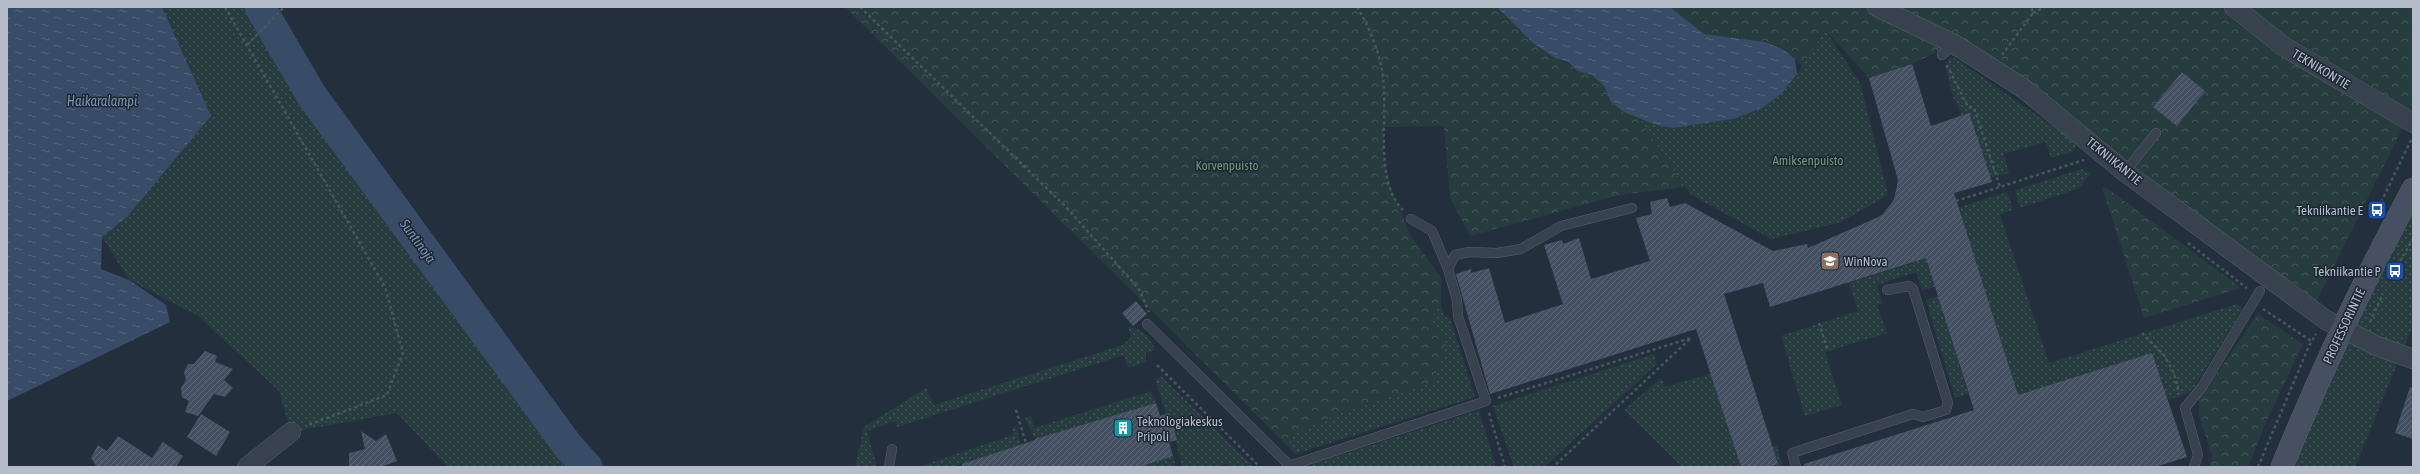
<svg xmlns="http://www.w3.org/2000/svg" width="2420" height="474" font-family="'Asap Condensed',sans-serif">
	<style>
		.grass { fill: url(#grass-dots) }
		.forest { fill: url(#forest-crowns) }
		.water { fill: url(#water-ripples) }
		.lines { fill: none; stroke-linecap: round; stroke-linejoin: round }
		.river { stroke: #394c67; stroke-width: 31 }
		.building { fill: url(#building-hatch) }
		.lane-casing { stroke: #565f6c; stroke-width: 10 }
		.street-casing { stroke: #565f6c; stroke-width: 20 }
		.secondary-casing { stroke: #565f6c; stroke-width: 23 }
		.path { stroke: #44595c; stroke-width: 2.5; stroke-dasharray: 3 3; stroke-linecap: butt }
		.lane { stroke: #38414e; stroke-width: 9 }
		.street { stroke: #38414e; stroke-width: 19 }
		.secondary { stroke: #465061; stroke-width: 22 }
		.labels { text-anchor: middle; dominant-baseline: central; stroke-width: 3; stroke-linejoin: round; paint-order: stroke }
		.street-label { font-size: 13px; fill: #b4bcc9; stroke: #1d2633 }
		.park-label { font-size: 13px; fill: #6b9a76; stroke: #1d2633 }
		.poi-label { font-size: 13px; fill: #b4bcc9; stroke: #1d2633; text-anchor: end }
		.water-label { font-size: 14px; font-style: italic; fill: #7c92b1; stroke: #1d2633 }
	</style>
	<defs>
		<pattern id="grass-dots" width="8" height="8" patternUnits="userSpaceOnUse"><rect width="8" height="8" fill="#263c3f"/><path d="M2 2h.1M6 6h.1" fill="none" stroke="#435659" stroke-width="1.8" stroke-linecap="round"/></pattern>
		<pattern id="forest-crowns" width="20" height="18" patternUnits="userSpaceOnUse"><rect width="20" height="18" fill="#263c3f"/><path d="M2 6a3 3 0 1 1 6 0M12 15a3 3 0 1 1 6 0" fill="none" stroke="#435659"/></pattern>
		<pattern id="water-ripples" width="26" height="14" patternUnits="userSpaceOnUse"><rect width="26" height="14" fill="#394c67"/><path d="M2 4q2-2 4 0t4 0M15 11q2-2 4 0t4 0" fill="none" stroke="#53647b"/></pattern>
		<pattern id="building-hatch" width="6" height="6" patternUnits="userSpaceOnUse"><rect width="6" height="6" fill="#455162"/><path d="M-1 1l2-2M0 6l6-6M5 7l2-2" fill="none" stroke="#5d6877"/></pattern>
	</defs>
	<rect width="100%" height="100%" fill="#242f3e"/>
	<!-- grass -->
	<path class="grass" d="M162,7H260L312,96L568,446L587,467H448L397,413L291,432L279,391L198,316L129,280L102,237L127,217L211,116Z
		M1825,30L1860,83L1888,195L1839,223L1771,239L1690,194L1638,117L1656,125L1673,128L1733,119L1762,108L1797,74Z
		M1955,58L2071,139L2076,146L2072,152L2051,158L2046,142L2004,154L2009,173L1990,178L1968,113L1961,116L1956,100H1954L1945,66L1948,64V59Z
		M2082,169L2090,173L2080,188L2020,208L2015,190Z
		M2007,192L2013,210L2000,214L2049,363L2237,304L2241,306L2242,310L2193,389L2180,397L2168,399L2152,353L2018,395L1958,208Z
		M2413,213V325L2355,467H2286L2342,330Z
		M1924,251L1935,287L1922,290L1916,272L1877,285L1882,303L1877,305L1887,333L1825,352L1842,405L1805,416L1781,336L1858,311L1849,283L1913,263L1911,255Z
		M1939,296L1968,394L1955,398L1926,300Z
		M1441,306L1445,317L1449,316L1475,397L1295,454L1288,446L1292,435L1342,412L1433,382L1430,318Z
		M1128,327C1141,328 1152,338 1155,350L1146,353V362L1128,368L1124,355L897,427L895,421L867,431L877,467H855L864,427L926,388L934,405L1123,345L1131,337Z
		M1654,354L1657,364L1544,467H1514L1493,406Z
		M1711,374L1741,467H1682L1624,410L1661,378L1665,387Z
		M1162,377L1254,467H1229L1228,464L1218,467H1182L1169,414H1166L1155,379Z
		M1151,391L1156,403L1035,439L1025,418L1031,416L1034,428Z
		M1479,410L1496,467H1311L1313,464Z
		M1016,426L1021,444L953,467H918L1013,435L1012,427Z
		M1777,446L1783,467H1769L1772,447Z
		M1173,456L1176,467H1139Z"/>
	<!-- forest -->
	<path class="forest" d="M845,7H1497L1555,58L1592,75L1604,86L1611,102L1624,112L1638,117L1685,187L1619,195L1470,236L1450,197L1444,126L1384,127V159L1390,186L1411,236L1441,278V306L1430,318L1447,344L1433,382L1342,412L1292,435L1288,446Z
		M1670,7H2413V107L2312,310L1954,44L1912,64L1869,78L1825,30L1802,66L1795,59L1765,42L1704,34Z
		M2102,187L2107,188L2241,288L2144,318Z
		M2258,314L2303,344L2267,420L2248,467H2209L2212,456L2199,416V399Z"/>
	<!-- water -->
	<path class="water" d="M7,7H162L211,116L127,217L102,237L101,269L129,280L166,305L170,322L7,401Z
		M1497,7H1670L1704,34L1765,42L1784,50L1795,59L1797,74L1782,93L1762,108L1733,119L1673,128L1656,125L1624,112L1611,102L1604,86L1592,75L1578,71L1568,62L1555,58L1533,43Z"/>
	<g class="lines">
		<!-- river -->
		<path class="river" d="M260,7L312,96L568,446L587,467"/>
	</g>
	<!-- building -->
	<path class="building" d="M1912,64L1931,126L1969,113L1992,182L1954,193L2018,395L2152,353L2187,457L2155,467H1804V464L1974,410L1926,258L1770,307L1763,283L1724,294L1778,464L1769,467H1741L1696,329L1490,394L1456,274L1471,269V273L1489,268L1505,323L1563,304L1544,245L1562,240L1563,244L1579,238L1591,279L1650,261L1636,218L1652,214L1650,202L1667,198L1670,207L1685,203L1773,251L1807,244L1808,248L1874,219L1882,215L1894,200L1898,180L1869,78Z
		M2182,72L2205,91L2177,126L2153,107Z
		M1136,301L1147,314L1133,326L1122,313Z
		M205,351L217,356L215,362L233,369L224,380L233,388L225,397L214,394L198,416L185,412L189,401L182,397L181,388L186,380L184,372L188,364H194Z
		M2410,387L2413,388V439L2395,433Z
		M1156,403L1160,416L1169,413L1177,440L1169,442L1173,456L1139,467H962V464L1035,440V439Z
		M201,414L230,432L216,456L187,437Z
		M361,431L376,441L386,434L397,461L381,467H349V453L365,449Z
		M118,436L152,458L163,442L183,456L176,467H97L91,458L98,445L107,451Z"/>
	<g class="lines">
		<defs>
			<path id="lane" d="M1942,55L1954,44
				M2125,172L2156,133
				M1411,219L1432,231L1448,269
				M1147,324L1291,467
				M889,467L892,449
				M1286,467L1486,401L1458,316L1457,300L1448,269L1455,255L1469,252L1497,253L1521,249L1561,226L1632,208
				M1796,467L1792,453L1913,414L1923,417L1946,410L1948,403L1913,289L1909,286L1887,290
				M2194,467L2198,455L2185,408L2202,387L2260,291"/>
			<path id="street" d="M1877,7L1954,44L2023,88L2125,172L2326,320L2377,346L2413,359
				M2234,7L2283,46L2413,123
				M247,467L291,432"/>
			<path id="secondary" d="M2282,467C2321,372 2364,279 2413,189"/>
		</defs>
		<!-- lane casing -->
		<use href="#lane" class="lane-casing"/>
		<!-- street casing -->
		<use href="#street" class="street-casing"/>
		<!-- secondary casing -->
		<use href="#secondary" class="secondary-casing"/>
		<!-- path -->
		<path class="path" d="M225,7L385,287L403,353L387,395L306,426
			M860,7L1066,207L1139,289L1149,312
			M1357,7C1367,22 1379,52 1382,70C1390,110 1372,179 1403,210
			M2033,13L2045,7
			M247,45L284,7
			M2002,55L2033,13L2031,7
			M1947,65L1968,107L1974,108L2000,187
			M1956,201L2084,160
			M2376,213L2411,140
			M2188,243L2247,288
			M2391,277L2413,239
			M2263,309L2311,341
			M2370,322L2383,294
			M1819,323L1828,351
			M2142,333L2164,355L2174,373L2179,394
			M1157,365L1260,467
			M1498,398L1691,338L1553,467
			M1016,410L1028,450
			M1489,413L1505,467
			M2258,467L2309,346L2316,334"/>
		<!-- lane -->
		<use href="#lane" class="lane"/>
		<!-- street -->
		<use href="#street" class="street"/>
		<!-- secondary -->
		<use href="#secondary" class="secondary"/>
	</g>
	<!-- icons -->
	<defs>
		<symbol id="bus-square" viewBox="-11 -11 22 22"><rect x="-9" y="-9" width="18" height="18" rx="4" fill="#1a4fb4" stroke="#1d2633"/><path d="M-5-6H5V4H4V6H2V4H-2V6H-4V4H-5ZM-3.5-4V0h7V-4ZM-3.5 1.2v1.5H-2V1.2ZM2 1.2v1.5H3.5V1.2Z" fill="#fff"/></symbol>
		<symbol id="school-square" viewBox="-11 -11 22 22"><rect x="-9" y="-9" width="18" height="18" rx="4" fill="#8d6e63" stroke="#1d2633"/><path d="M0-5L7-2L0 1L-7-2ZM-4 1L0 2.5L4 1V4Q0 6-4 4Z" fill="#fff"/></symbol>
		<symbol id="building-square" viewBox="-11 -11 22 22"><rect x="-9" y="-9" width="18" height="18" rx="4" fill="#0f9aa8" stroke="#1d2633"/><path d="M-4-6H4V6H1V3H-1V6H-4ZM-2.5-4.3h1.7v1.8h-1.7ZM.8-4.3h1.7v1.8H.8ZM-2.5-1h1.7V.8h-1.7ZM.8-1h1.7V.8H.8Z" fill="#fff"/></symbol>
	</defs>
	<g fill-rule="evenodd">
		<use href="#bus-square" x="2366" y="199" width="22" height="22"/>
		<use href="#school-square" x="1819" y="250" width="22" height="22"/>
		<use href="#bus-square" x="2384" y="260" width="22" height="22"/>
		<use href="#building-square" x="1112" y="417" width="22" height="22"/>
	</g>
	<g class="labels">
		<!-- street labels -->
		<g class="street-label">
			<text transform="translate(2321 69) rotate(31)">TEKNIKONTIE</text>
			<text transform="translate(2114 161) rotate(39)">TEKNIIKANTIE</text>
			<text transform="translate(2344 326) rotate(-65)">PROFESSORINTIE</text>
		</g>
		<!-- park labels -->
		<g class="park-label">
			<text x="1808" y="160">Amiksenpuisto</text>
			<text x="1227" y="165">Korvenpuisto</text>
		</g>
		<!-- poi labels -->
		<g class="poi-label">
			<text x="2363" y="210">Tekniikantie E</text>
			<text x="1844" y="261" text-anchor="start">WinNova</text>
			<text x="2381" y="271">Tekniikantie P</text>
			<text x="1137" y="421" text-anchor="start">Teknologiakeskus<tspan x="1137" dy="15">Pripoli</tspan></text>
		</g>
		<!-- water labels -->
		<g class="water-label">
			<text x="102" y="101">Haikaralampi</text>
			<text transform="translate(418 241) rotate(54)">Suntinoja</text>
		</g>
	</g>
	<!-- border -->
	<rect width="2420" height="474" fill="none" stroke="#b4bcc9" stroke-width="16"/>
</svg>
